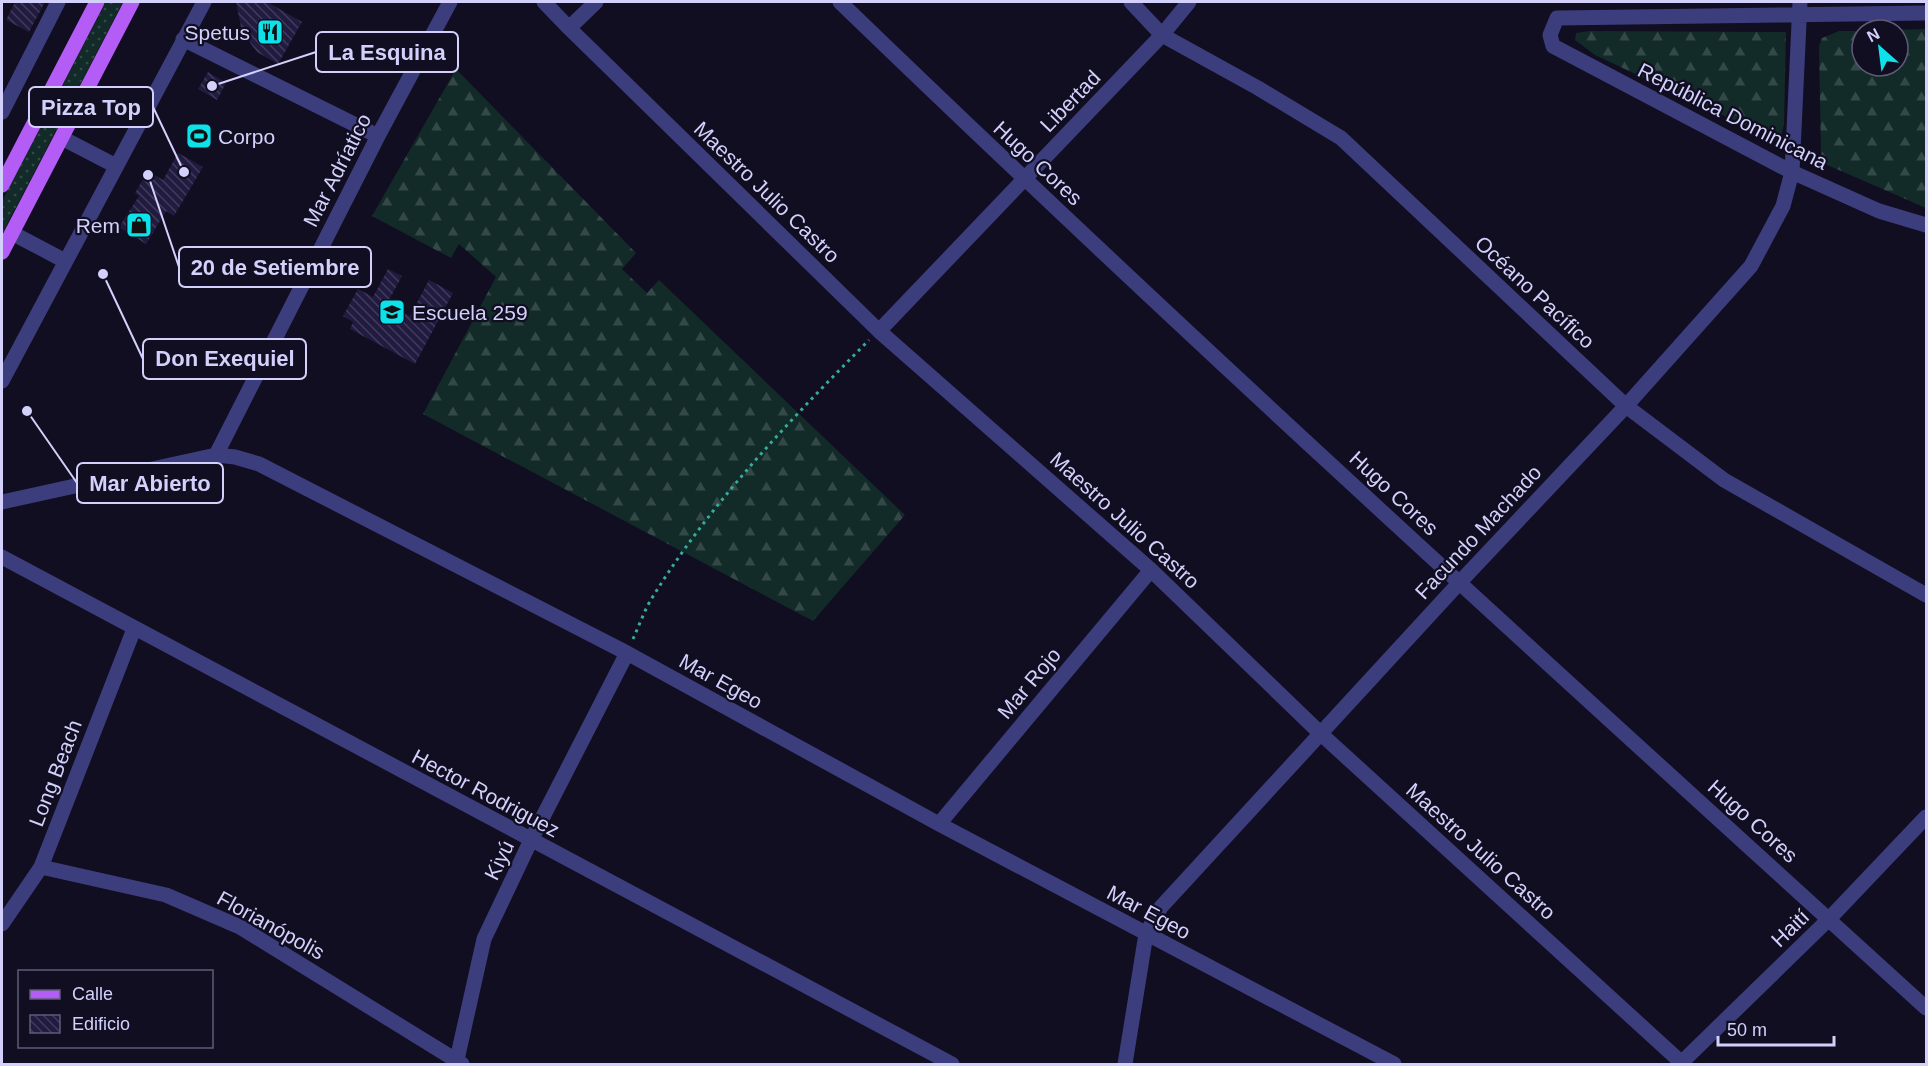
<svg xmlns="http://www.w3.org/2000/svg" width="1928" height="1066" font-family="Helvetica,sans-serif">
	<style>
		.grass { fill: url(#grass-dots) }
		.forest { fill: url(#forest-firs) }
		.building { fill: url(#building-back-hatch) }
		.lines { fill: none; stroke-linecap: round; stroke-linejoin: round }
		.path { stroke: #35ac9e; stroke-width: 3; stroke-dasharray: 3 4.5; stroke-linecap: butt }
		.minor { stroke: #3c3d7d; stroke-width: 15 }
		.major { stroke: #b45df6; stroke-width: 15 }
		.labels { text-anchor: middle; dominant-baseline: central; stroke-width: 4.5; stroke-linejoin: round; paint-order: stroke }
		.poi-label { font-size: 21px; fill: #d3d0fc; stroke: #100e20; text-anchor: end }
		.street-label { font-size: 21px; fill: #d3d0fc; stroke: #100e20 }
		.leader { fill: none; stroke: #d3d0fc; stroke-width: 2 }
		.callout-dot { fill: #d3d0fc; stroke: #100e20; stroke-width: 2 }
		.callout { fill: #100e20; stroke: #d3d0fc; stroke-width: 2 }
		.callout-label { font-size: 22px; text-anchor: middle; font-weight: bold; fill: #d3d0fc }
	</style>
	<defs>
		<pattern id="grass-dots" width="8" height="8" patternUnits="userSpaceOnUse" patternTransform="scale(1.5)"><rect width="8" height="8" fill="#122a28"/><path d="M2 2h.1M6 6h.1" fill="none" stroke="#344848" stroke-width="1.8" stroke-linecap="round"/></pattern>
		<pattern id="forest-firs" width="22" height="20" patternUnits="userSpaceOnUse" patternTransform="scale(1.5)"><rect width="22" height="20" fill="#122a28"/><path d="M5 1l3.5 6h-7zM16 11l3.5 6h-7z" fill="#344848"/></pattern>
		<pattern id="building-back-hatch" width="6" height="6" patternUnits="userSpaceOnUse" patternTransform="scale(1.5)"><rect width="6" height="6" fill="#211b40"/><path d="M-1 5l2 2M0 0l6 6M5-1l2 2" fill="none" stroke="#403b5c"/></pattern>
	</defs>
	<rect width="100%" height="100%" fill="#100e20"/>
	<!-- grass -->
	<path class="grass" d="M106,2H123L2,234V201Z"/>
	<!-- forest -->
	<path class="forest" d="M1926,29V208L1825,164L1821,154L1819,46L1822,38L1839,31H1862V66H1898V30H1890Z
		M1590,31L1786,32L1784,124L1780,142L1595,55L1575,40L1576,33Z
		M456,69L636,253L622,269L647,293L659,280L905,515L813,621L423,414L496,277L459,244L451,258L372,216Z"/>
	<!-- building -->
	<path class="building" d="M15,2H45L29,32L6,20Z
		M236,2H267L302,22L278,64L257,52L251,44L241,27Z
		M208,72L226,83L217,100L198,89Z
		M178,153L203,167L174,216L166,211L146,244L119,227L139,196L135,193L148,171L163,180Z
		M388,269L402,276L387,304L410,316L429,280L453,293L415,364L350,329L353,322L343,316L358,289L373,297Z"/>
	<g class="lines">
		<!-- path -->
		<path class="path" d="M633,639C639,626 644,611 652,598C711,502 790,420 869,340"/>
		<!-- minor -->
		<path class="minor" d="M544,2L569,28L879,331L1151,570L1320,733L1683,1064
			M840,2C1195,345 1561,676 1926,1008
			M1131,2L1162,35L1258,88L1341,138L1626,406L1724,480L1926,595
			M1926,13L1557,18L1550,35L1553,46L1792,172L1879,211L1926,225
			M569,28L596,2
			M183,39L378,136
			M2,112L58,2
			M62,138L116,166
			M12,233L65,261
			M879,331L1162,35L1189,2
			M2,381L204,2
			M216,455L378,136L450,2
			M2,502L216,455L235,457L259,464L627,653L939,824L1394,1064
			M2,557L952,1064
			M939,824L1151,570
			M41,867L166,895L240,927L462,1064
			M2,924L41,867L134,629
			M456,1064L484,939L531,840L627,653
			M1125,1064L1146,934L1161,907L1460,582L1626,406L1751,266L1783,206L1792,172L1800,2
			M1680,1064L1829,919L1926,817"/>
		<!-- major -->
		<path class="major" d="M2,185L97,2
			M2,252L132,2"/>
	</g>
	<!-- icons -->
	<defs>
		<symbol id="restaurant-square" viewBox="-11 -11 22 22"><rect x="-9" y="-9" width="18" height="18" rx="4" fill="#0de2eb" stroke="#100e20"/><path d="M-5-6h1v4h1v-4h1v4h1v-4h1v5L-1.5 .5V6h-2V.5L-5-1ZM5-6V6H3V1.5H1.5Q1.5-4 5-6Z" fill="#111"/></symbol>
		<symbol id="stadium-square" viewBox="-11 -11 22 22"><rect x="-9" y="-9" width="18" height="18" rx="4" fill="#0de2eb" stroke="#100e20"/><path d="M0-5a6.5 5 0 1 0 0 10a6.5 5 0 1 0 0-10ZM-3.5-1.8h7v3.6h-7Z" fill="#111"/></symbol>
		<symbol id="shop-square" viewBox="-11 -11 22 22"><rect x="-9" y="-9" width="18" height="18" rx="4" fill="#0de2eb" stroke="#100e20"/><path d="M-5-2.5h2.3a2.7 3.5 0 0 1 5.4 0H5L5.5 6h-11ZM-1.5-2.5h3a1.5 2.3 0 0 0-3 0Z" fill="#111"/></symbol>
		<symbol id="school-square" viewBox="-11 -11 22 22"><rect x="-9" y="-9" width="18" height="18" rx="4" fill="#0de2eb" stroke="#100e20"/><path d="M0-5L7-2L0 1L-7-2ZM-4 1L0 2.5L4 1V4Q0 6-4 4Z" fill="#111"/></symbol>
	</defs>
	<g fill-rule="evenodd">
		<use href="#restaurant-square" x="255" y="17" width="30" height="30"/>
		<use href="#stadium-square" x="184" y="121" width="30" height="30"/>
		<use href="#shop-square" x="124" y="210" width="30" height="30"/>
		<use href="#school-square" x="377" y="297" width="30" height="30"/>
	</g>
	<g class="labels">
		<!-- poi labels -->
		<g class="poi-label">
			<text x="250" y="32">Spetus</text>
			<text x="218" y="136" text-anchor="start">Corpo</text>
			<text x="120" y="225">Rem</text>
			<text x="412" y="312" text-anchor="start">Escuela 259</text>
		</g>
		<!-- street labels -->
		<g class="street-label">
			<text transform="translate(1070 101) rotate(-46)">Libertad</text>
			<text transform="translate(1733 116) rotate(27)">República Dominicana</text>
			<text transform="translate(1038 163) rotate(43)">Hugo Cores</text>
			<text transform="translate(337 170) rotate(-63)">Mar Adríatico</text>
			<text transform="translate(767 192) rotate(44)">Maestro Julio Castro</text>
			<text transform="translate(1535 292) rotate(43)">Océano Pacífico</text>
			<text transform="translate(1394 493) rotate(43)">Hugo Cores</text>
			<text transform="translate(1125 520) rotate(42)">Maestro Julio Castro</text>
			<text transform="translate(1478 532) rotate(-47)">Facundo Machado</text>
			<text transform="translate(721 681) rotate(29)">Mar Egeo</text>
			<text transform="translate(1029 683) rotate(-50)">Mar Rojo</text>
			<text transform="translate(55 773) rotate(-69)">Long Beach</text>
			<text transform="translate(486 793) rotate(28)">Hector Rodriguez</text>
			<text transform="translate(1753 821) rotate(42)">Hugo Cores</text>
			<text transform="translate(1481 851) rotate(42)">Maestro Julio Castro</text>
			<text transform="translate(499 860) rotate(-64)">Kiyú</text>
			<text transform="translate(1149 912) rotate(28)">Mar Egeo</text>
			<text transform="translate(271 925) rotate(29)">Florianópolis</text>
			<text transform="translate(1790 928) rotate(-44)">Haití</text>
		</g>
	</g>
	<!-- callouts -->
	<path class="leader" d="M212 86L316 52M184 172L153 107M148 175L179 267M103 274L143 359M27 411L77 483"/>
	<g class="callout-dot">
		<circle cx="212" cy="86" r="6"/>
		<circle cx="184" cy="172" r="6"/>
		<circle cx="148" cy="175" r="6"/>
		<circle cx="103" cy="274" r="6"/>
		<circle cx="27" cy="411" r="6"/>
	</g>
	<g class="callout">
		<rect x="316" y="32" width="142" height="40" rx="6"/>
		<rect x="29" y="87" width="124" height="40" rx="6"/>
		<rect x="179" y="247" width="192" height="40" rx="6"/>
		<rect x="143" y="339" width="163" height="40" rx="6"/>
		<rect x="77" y="463" width="146" height="40" rx="6"/>
	</g>
	<g class="callout-label">
		<text x="387" y="60">La Esquina</text>
		<text x="91" y="115">Pizza Top</text>
		<text x="275" y="275">20 de Setiembre</text>
		<text x="225" y="366">Don Exequiel</text>
		<text x="150" y="491">Mar Abierto</text>
	</g>
	<!-- border -->
	<rect width="1928" height="1066" fill="none" stroke="#d3d0fc" stroke-width="6"/>
	<!-- legend -->
	<rect x="18" y="970" width="195" height="78" fill="#100e20" stroke="#5e5c78" stroke-width="1.5"/>
	<rect x="30" y="990" width="30" height="9" fill="#b45df6" stroke="#5e5c78" stroke-width="1.5"/>
	<text x="72" y="1000" font-size="18" fill="#d3d0fc">Calle</text>
	<rect x="30" y="1015" width="30" height="18" fill="url(#building-back-hatch)" stroke="#5e5c78" stroke-width="1.5"/>
	<text x="72" y="1030" font-size="18" fill="#d3d0fc">Edificio</text>
	<!-- north arrow -->
	<g transform="translate(1880 48) rotate(332)"><circle r="28" fill="#100e20" stroke="#5e5c78" stroke-width="1.5"/>
	<path d="M0-4.5L10 22L0 15L-10 22Z" fill="#0de2eb"/>
	<text y="-9" font-size="16" font-weight="bold" text-anchor="middle" fill="#d3d0fc">N</text>
	</g>
	<!-- scale -->
	<path d="M1718 1036v9h116v-9" fill="none" stroke="#d3d0fc" stroke-width="3"/>
	<text x="1727" y="1036" font-size="18" fill="#d3d0fc" stroke="#100e20" stroke-width="4.5" paint-order="stroke">50 m</text>
</svg>
